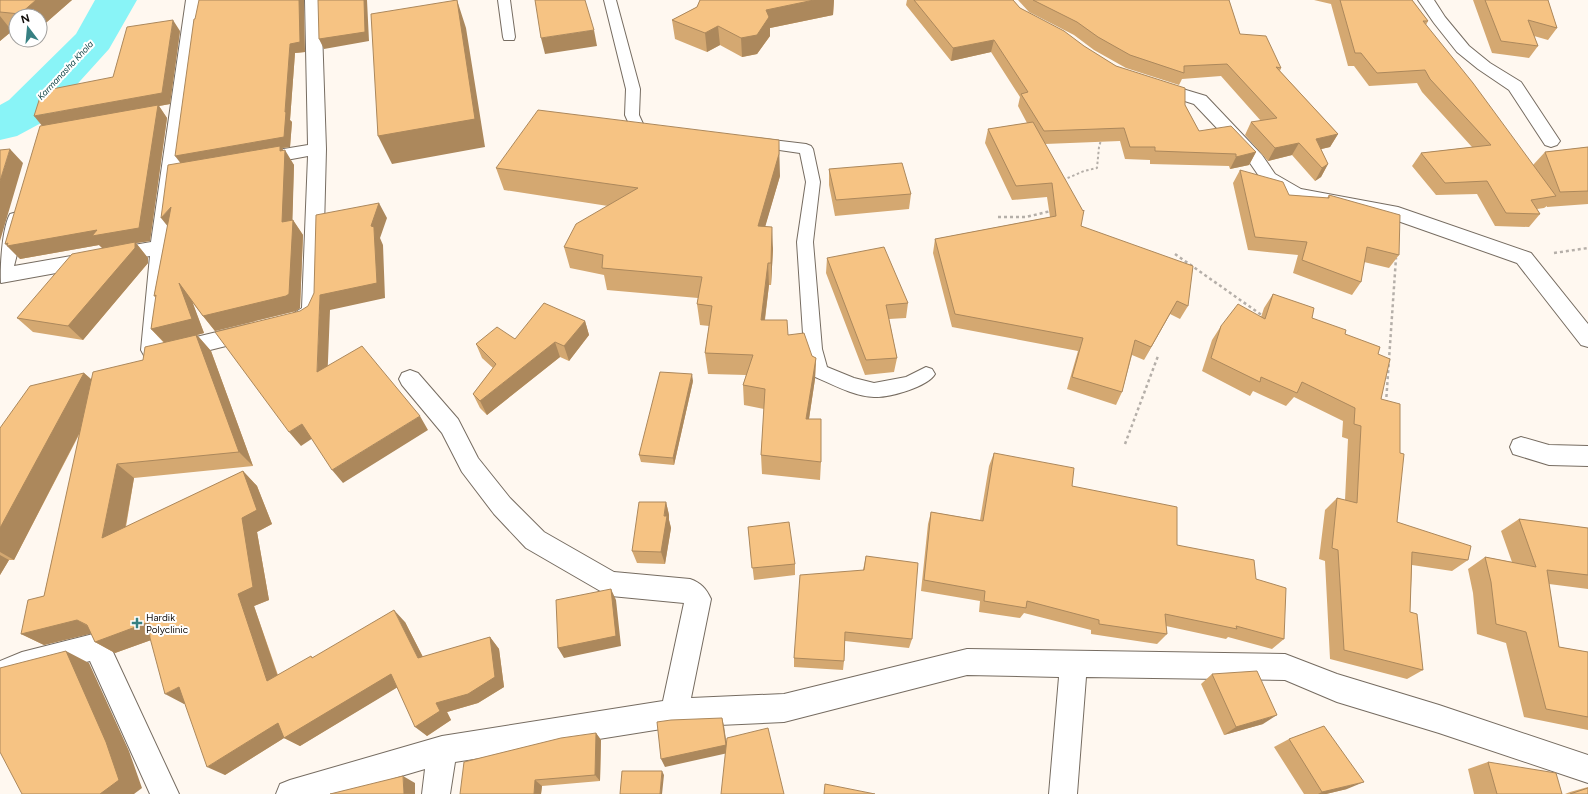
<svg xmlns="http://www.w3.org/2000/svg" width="1588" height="794" font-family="Figtree,sans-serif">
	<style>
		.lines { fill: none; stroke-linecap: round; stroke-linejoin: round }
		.river { fill: #89f4f7; fill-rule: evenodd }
		.lane-casing { stroke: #766c61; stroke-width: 2 }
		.street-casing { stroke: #766c61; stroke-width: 2 }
		.path-far1 { stroke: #b5afa9; stroke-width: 2; stroke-dasharray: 2.5 2.5; stroke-linecap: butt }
		.path { stroke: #b5afa9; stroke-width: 2.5; stroke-dasharray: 3 3; stroke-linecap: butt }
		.lane { fill: #fff; fill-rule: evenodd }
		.street { fill: #fff; fill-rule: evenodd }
		.wall { fill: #d4a871 }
		.shaded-wall { fill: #ac885c }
		.building { fill: #f6c383; stroke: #ac885c }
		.poi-dot { fill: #378082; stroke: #fff; stroke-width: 1.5 }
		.labels { text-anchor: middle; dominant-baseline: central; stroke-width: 4; stroke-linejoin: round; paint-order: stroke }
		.far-water-label { font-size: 9px; font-style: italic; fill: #093d3f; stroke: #fff }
		.poi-label { font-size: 10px; fill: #120e0a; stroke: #fff; text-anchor: start }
	</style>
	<rect width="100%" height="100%" fill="#fff8f0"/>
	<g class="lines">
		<!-- river -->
		<path class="river" d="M95,0H137L109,49L43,122L17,136L0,140V105L9,100L76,34Z"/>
		<defs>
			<path id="lane" d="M498,0H510L515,37L514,40H504L503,37Z
				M604,0H616L640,89L639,115L644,126L658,129L660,132L658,135C650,137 641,135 633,133L625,115L626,89Z
				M756,138L806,144L811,146L813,149L820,182L813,242L822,349L827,367L854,378L874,383L906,377L926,367L932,369L935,374C928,387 888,398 874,397C853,396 832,384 813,376L804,349L797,242L806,182L800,153L751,146L749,143L751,140Z"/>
			<path id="street" d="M186,0H202L170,247L163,345L250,324L257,326L260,332L257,338L250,340L162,362L146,359L141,350L150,256L1,283C0,269 2,228 10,214L17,212L24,214L26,219L14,266L151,242Z
				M305,0H321L326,149L322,308L317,320L301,327L294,325L291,319L294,313L302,308L308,156L259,165L253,163L250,159L253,155L259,153L308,145Z
				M1418,0H1434L1445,17L1469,46L1490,63L1521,82L1560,141L1557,145L1551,147L1545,145L1509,90L1478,69L1457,52L1434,23Z
				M1156,81L1206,96L1262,155L1275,174L1301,189L1398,207L1531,253L1588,324V347L1581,345L1517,263L1395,220L1289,198L1263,182L1250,163L1194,104L1150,90L1148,86L1150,82Z
				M410,370L418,373L458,419L478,458L510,498L544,532L614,572L690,579C701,583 706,588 711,599L691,698L784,694L967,649L1285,654L1337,674L1439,705L1588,755V783L1439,733L1337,702L1285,680L1086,677L1077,794H1049L1059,677L967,675L784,722L674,727L455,762L450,794H422L425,769L340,794H276L280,784L290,780L442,736L663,701L684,603L611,596L602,592L526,548L494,514L462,472L442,433L402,385L399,379L402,373Z
				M1521,437L1549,445L1588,446V466L1549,465L1513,454L1510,447L1513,440Z
				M97,633L106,637L179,794H150L90,661L24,678L0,688V661L22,652Z"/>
		</defs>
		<!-- lane casing -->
		<use href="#lane" class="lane-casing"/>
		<!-- street casing -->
		<use href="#street" class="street-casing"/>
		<!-- path-far1 -->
		<path class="path-far1" d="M1063,180L1084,171L1097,168L1099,147L1101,140H1103"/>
		<!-- path -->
		<path class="path" d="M998,217H1026L1051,211
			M1554,253L1588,248
			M1175,254L1263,316
			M1386,403L1396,258
			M1125,444L1158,356"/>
		<!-- lane -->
		<use href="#lane" class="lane"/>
		<!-- street -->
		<use href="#street" class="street"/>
	</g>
	<!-- wall -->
	<path class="wall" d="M0,0H72L40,28V16H16V31H12L0,41Z
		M700,0H834L833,15L770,28V36L757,54L742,57L720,45L707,52L675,39L672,20L697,7Z
		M907,0H1013L1020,8L1116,66L1185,105L1199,131L1256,152L1249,165L1230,169L1229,166L1150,164V160L1125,159L1120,141L1045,144L1081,226L1188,306L1180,319L1170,314L1144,360L1132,355L1122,392L1116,405L1067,389L1078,351L952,327L933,253L935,239L1050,217L1047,197L1012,200L985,143L988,129L1027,123L1018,106L1020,97L991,52L951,61L906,5Z
		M1018,0H1229L1240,34L1281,68L1280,71L1338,134L1330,147L1321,149L1328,164L1321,177L1315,181L1292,155L1268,161L1245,135L1251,122L1261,121L1221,76L1182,79L1179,85L1126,68L1094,50L1074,35L1029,12Z
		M1314,0H1412L1428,21L1426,25L1533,165L1545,152L1588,147V204L1547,207V206L1544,208L1537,209L1540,214L1529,227L1495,226L1477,194L1436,195L1412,166L1421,153L1472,147L1422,92L1417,83L1369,86L1354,66H1348L1331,4Z
		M1473,0H1548L1557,28L1548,40L1534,36L1538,46L1529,58L1492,53Z
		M194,19L305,52L295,53L290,120L292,122L290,147L282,148L294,165L292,220H293L303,235L300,308L296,311L215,331L203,316L192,302L204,333L197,335L211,351L253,466L134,478L126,527L243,471L257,486L272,524L257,532L269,600L254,606L278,675L314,657L405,622L423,657L490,637L499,649L504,687L478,703L447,712L451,720L427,736L397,687L300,746L284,738L225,775L185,704H184L151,640L115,653L95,642L91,633L44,645L21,634L44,596L80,433L14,560H9L0,575V428L84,373L91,379L143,360L164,343L151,329L156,298L154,296L180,163Z
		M180,31L170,104L159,106L167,118L150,241L136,243L148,258V263L83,340L33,332L17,318L103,248L99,245L20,259L42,126Z
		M496,168L780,176L765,226L773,249L771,285H769L765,320L788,335L812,356L816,358L815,379L809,419L821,462L820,480L762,474L761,455L764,409L744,405L743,385L746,375L708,374L705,353L709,326L700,325L697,304L698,298L607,290L604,275L570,268L564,247L608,206L504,190Z
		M829,169L911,194L909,209L835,216L829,185Z
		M1240,170L1289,195L1327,198L1329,195L1399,255L1389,268L1364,262L1361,282L1352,295L1293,273L1298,255L1248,250L1233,183Z
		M827,258L908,303L906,318L889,319L897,358L894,372L865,375L826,273Z
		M1273,294L1312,318L1345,334L1378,354L1381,399L1397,522L1468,560L1452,571L1412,565L1410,612L1423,670L1407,679L1330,659L1325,561L1319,559L1325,510L1337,498L1345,500L1348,439L1342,437L1343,421L1294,397L1286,406L1253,391L1250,396L1202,371L1212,340L1221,326L1261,317L1264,308Z
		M585,321L589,335L569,361L560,357L487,415L480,408L473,394L493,368L482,358L476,344L515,339Z
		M693,381L674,465L641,462L639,455Z
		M994,453L1072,486L1177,545L1256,579L1284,639L1272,649L1228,637L1226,639L1166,626L1167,634L1157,644L1091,634V630L1024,613L1020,618L979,612L980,601L921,591L928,524L931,512L980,520L989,466Z
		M666,502L669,515V520L671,528L665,564L637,563L632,551Z
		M1519,519L1588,528V589L1549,584L1559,647L1588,652V730L1524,717L1506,643L1477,634L1473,593L1468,569L1485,557L1512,562L1501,531Z
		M748,527L795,564V575L754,580Z
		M866,556L912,639L909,648L845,641L844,661L843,670L794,667V658L863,570Z
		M1212,674L1263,724L1224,735L1201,684Z
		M596,733L601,740L600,781L542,786L541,794H460Z
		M1289,739L1347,789L1326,794H1304L1274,747Z
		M1488,762L1562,794H1474L1468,769Z
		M1588,787V794H1565L1570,792Z"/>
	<!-- shaded-wall -->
	<path class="shaded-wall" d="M36,0H72L40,28V16H21L20,14Z
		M299,0H304L305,52L295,53L290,120L292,122L290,147L282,148L285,154V150L294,165L292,237L182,165L175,156L285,112L290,44Z
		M364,0H367L369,41L324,49L319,39Z
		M457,0L466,28L485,147L392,164L378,136Z
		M814,0H834L833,15L770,28V36L757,54L742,57L741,38L766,10Z
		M0,16L12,31L0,41Z
		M173,20L180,31L170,104L159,106L167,118L150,241L136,243L148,258V263L83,340L68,326L103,249L99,245L20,259L7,246H8L5,244L43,127L34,116L162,93Z
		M718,26L720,45L707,52L705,33Z
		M594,30L597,46L545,54L541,38Z
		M994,40L991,52L951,61L953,48Z
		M1338,134L1330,147L1309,152L1316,139Z
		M779,140L780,176L759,248L758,226Z
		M1299,143L1292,155L1268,161L1275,148Z
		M10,149L23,163L0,241V181Z
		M1256,152L1249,165L1230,169L1236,157Z
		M1328,164L1321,177L1315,181L1322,168Z
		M379,203L387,218L380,238L383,245L385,298L330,310L327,386L317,372L320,295Z
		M171,207L173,233L161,218Z
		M293,220L303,235L300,308L296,311L215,331L203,316Z
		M772,227L773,249L771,285V263Z
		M768,263L769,285L762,341L761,320Z
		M179,283L191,298L204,333L197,335L211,351L253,466L239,452L165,343L151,329Z
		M1177,301L1170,314L1144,360L1151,347Z
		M585,321L589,335L569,361L564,346Z
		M555,342L560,357L487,415L480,401Z
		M816,358L815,379L806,438V419Z
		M84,373L102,389L14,560L0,552V528Z
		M692,374L693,381L674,465L673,458Z
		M420,416L428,430L343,483L332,470Z
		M302,424L313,438L301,446L289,432Z
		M117,464L134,478L121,551L102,538Z
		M243,471L257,486L272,524L257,532L269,600L254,606L283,692L267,681L238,594L242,518Z
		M666,502L669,515V520L671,528L665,564L661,552Z
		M0,555L9,560L0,575Z
		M611,589L616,600L621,646L564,658L558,648Z
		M394,610L405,622L429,669L418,658Z
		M77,620L98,632L44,645L21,634Z
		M149,622L168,634L115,653L95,642Z
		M490,637L499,649L504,687L478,703L447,712L451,720L427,736L415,727Z
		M66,651L89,663L129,751L142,788L134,794H100Z
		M391,674L403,684L300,746L284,738L225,775L207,767L278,723Z
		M179,687L198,697L184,704L165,694Z
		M1277,715L1263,724L1224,735L1236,727Z
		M722,718L724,726L728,753L665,767L661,759Z
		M596,733L601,740L600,781L595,775Z
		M662,771L664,775L662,794H660Z
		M403,776L415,783V794H404Z
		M535,780L542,786L541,794H534Z
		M1364,782L1347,789L1326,794H1318L1322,792Z"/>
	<!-- building -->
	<path class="building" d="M0,0H36L20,14L0,12Z
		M199,0H299L300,42L290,44L285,112H286L284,137L175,156L194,19H195Z
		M318,0H364L365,32L319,39Z
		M457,0L475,119L378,136L371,14Z
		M535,0H585L594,30L541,38Z
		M700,0H814L766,10L769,17L757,35L741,38L718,26L705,33L672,20L697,7Z
		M914,0H1013L1020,8L1064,31L1084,46L1116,66L1185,88V105L1199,131L1231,126L1256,152L1236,157V154L1155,151V147H1130L1124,128L1044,131L1021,94L1028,92L994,40L953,48Z
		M1033,0H1229L1240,34L1266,36L1281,68L1276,67L1338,134L1316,139L1328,164L1322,168L1299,143L1275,148L1251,122L1277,118L1227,64L1184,66V73L1130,55L1098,37L1077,22Z
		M1340,0H1412L1428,21H1423L1473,83L1556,196L1531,200L1540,214L1506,213L1487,181L1445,183L1421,153L1491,145L1430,79L1425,70L1377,73L1361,53H1355Z
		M1485,0H1548L1557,28L1528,20L1538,46L1501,41Z
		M173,20L162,93L34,116L42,91L113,77L127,27Z
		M158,105L139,228L92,236L97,230L7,246L8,243L5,244L40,126Z
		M538,110L779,140V154L758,226L772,227L771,263H768L761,320H787L788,335L804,333L812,356L816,358L806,419H821V462L761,455L765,389L743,385L753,355L705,353L712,306L697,304L702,277L602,268L603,255L564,247L576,224L638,188L496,168Z
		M1033,122L1083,211L1084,210L1081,226L1193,266L1188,306L1177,301L1151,347L1135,340L1122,392L1072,377L1083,338L955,314L935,239L1056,216L1052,183L1016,186L988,129Z
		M280,146V151L285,150L282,222L293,220L289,294L286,296L203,316L179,283L192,319L151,329L156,295L154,296L171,207L161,218L168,165Z
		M1588,147V191L1560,192L1545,152Z
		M10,149L0,181V150Z
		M902,163L911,194L836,200L829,169Z
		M1240,170L1283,182L1289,195L1329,198V195L1400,215L1399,255L1367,247L1361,282L1302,260L1307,242L1255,237Z
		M379,203L371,226L374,227V229L377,283L320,295L317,372L362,346L420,416L332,470L302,424L289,432L215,332L300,311L308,306L314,293L316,215Z
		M135,242V248L68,326L17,318L72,254Z
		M884,247L908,303L886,305L897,358L866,360L827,258Z
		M1273,294L1314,308L1312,318L1346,330L1345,334L1380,347L1378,354L1390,359L1381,399L1400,404V453L1404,454L1397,522L1471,546L1468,560L1412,552L1410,612L1417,614L1423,670L1344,650L1338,550L1332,548L1337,498L1357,503L1361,426L1354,424L1355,408L1302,382L1297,393L1261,377L1260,382L1211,358L1221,326L1238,304L1265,319Z
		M544,303L585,321L564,346L555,342L480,401L473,394L496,364L476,344L497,327L515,339Z
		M196,335L239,452L117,464L102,538L243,471L257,510L242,518L253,587L238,594L267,681L311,656L312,658L394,610L418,658L490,637L495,677L468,694L436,703L440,711L415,727L391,674L284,738L278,723L207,767L179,687L165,694L150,638L149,622L95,642L87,625L77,620L21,634L28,600L44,596L93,372L143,360L145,347Z
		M660,372L692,374L673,458L639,455Z
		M84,373L0,528V428L30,386Z
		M994,453L1074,468L1072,486L1177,507V545L1254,560L1256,579L1286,588L1284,639L1236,626L1237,629L1165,614L1167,634L1099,624V620L1027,601L1026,608L984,601L985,591L924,580L931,512L983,521Z
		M639,502H666L664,516H667L661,552L632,551Z
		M1519,519L1588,528V575L1547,570L1559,647L1588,652V717L1546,709L1526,632L1496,624L1491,582L1485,557L1536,567Z
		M789,522L795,564L752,568L748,527Z
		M866,556L918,563L912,639L845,632L844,661L794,658L800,575L864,570Z
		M611,589L616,636L558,648L556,600Z
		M66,651L106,742L119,780L100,794H22L0,752V668Z
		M1257,671L1277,715L1236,727L1212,674Z
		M722,718L726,745L661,759L657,722L671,720Z
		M1324,726L1364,782L1322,792L1289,739Z
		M768,728L784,794H721L727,738Z
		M596,733L595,775L535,780L534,794H460L464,762L561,738Z
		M1488,762L1556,773L1562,794H1497Z
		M622,771H662L660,794H620Z
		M403,776L404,794H330Z
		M825,784L875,794H824Z
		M1588,788V794H1570Z"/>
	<!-- markers -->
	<path class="poi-dot" d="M135 617h4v4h4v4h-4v4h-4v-4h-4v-4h4z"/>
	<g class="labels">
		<!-- far-water labels -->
		<g class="far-water-label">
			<text transform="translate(65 70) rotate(-47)">Karmanasha Khola</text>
		</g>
		<!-- poi labels -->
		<g class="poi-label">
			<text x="146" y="617">Hardik<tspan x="146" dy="12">Polyclinic</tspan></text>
		</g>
	</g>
	<!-- north arrow -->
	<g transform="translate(28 28) rotate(344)"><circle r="19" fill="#ffffff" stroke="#a09f9d"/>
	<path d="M0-3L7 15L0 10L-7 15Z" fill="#378082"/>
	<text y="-6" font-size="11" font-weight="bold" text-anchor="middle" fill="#120e0a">N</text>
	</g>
</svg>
